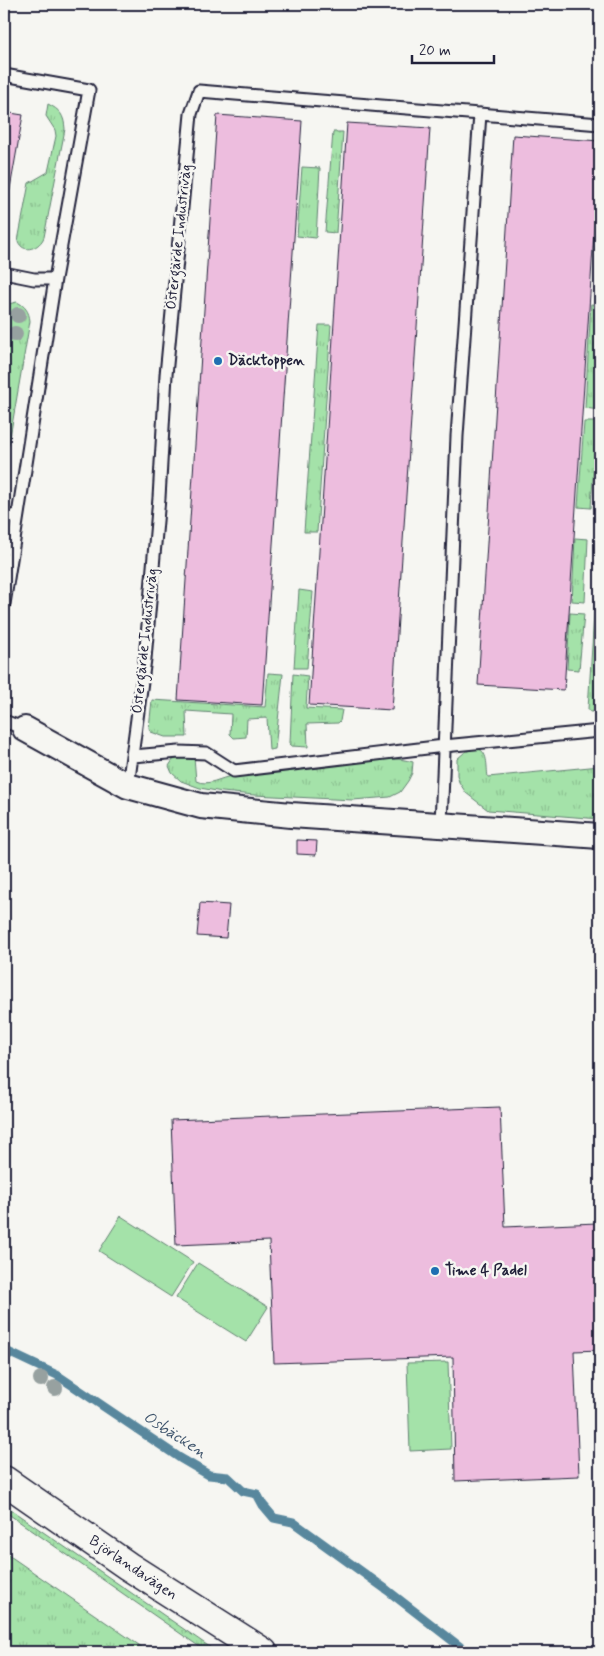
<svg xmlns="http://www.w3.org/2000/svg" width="604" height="1656" font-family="Mynerve,sans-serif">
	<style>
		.grass { fill: url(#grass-tufts); stroke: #638272 }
		.garden { fill: #a4e2a9; stroke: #638272 }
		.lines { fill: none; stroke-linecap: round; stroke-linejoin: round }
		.stream { stroke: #59879d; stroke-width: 9 }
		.building { fill: #edbdde; stroke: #22223b }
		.service-casing { stroke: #22223b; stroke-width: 15 }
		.minor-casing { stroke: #22223b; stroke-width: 28 }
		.tertiary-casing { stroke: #22223b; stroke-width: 31 }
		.service { stroke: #f6f6f2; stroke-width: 11 }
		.minor { stroke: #f6f6f2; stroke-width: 24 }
		.tertiary { stroke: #f6f6f2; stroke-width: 28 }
		.tree { fill: #97a1a0 }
		.poi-dot { fill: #1f6fb2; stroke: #f6f6f2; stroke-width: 2 }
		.labels { text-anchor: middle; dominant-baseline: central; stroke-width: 5; stroke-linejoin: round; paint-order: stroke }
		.street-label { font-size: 15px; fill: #22223b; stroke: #f6f6f2 }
		.poi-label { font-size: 15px; font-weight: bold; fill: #22223b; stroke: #f6f6f2; text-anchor: start }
		.water-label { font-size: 16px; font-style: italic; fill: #3e546c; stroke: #f6f6f2 }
	</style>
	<defs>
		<pattern id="grass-tufts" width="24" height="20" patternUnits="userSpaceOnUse" patternTransform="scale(1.25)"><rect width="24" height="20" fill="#a4e2a9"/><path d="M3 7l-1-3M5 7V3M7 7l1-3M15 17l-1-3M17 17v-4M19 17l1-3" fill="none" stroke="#8dc292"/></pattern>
	</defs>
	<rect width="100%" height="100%" fill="#f6f6f2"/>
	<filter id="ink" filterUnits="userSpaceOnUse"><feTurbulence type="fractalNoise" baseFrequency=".02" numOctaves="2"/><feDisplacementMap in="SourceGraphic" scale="10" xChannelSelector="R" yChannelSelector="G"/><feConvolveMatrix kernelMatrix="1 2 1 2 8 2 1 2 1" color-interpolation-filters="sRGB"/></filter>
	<g filter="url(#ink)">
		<!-- grass -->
		<path class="grass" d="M48,104C60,110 64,115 65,129L44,237C40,248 23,255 18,241L29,183L48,172L56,136L55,130L46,116Z
			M333,132H343L336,233L325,232Z
			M302,167L320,168L316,238L297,236Z
			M17,302C25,306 29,311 30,321L9,443L4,458V330L8,304Z
			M591,304L600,305L599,410L585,408Z
			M319,325H331L317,532H304Z
			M584,422H597L591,508L578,507Z
			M575,538L588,539L585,602L572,601Z
			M299,590L313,592L307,668H294Z
			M595,598H600V711L590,712L588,709Z
			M570,613L584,614L579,670L567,669Z
			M268,673L283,674L275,749L269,750L267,718L247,719L246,737L234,738L230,734L231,714L186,711L187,737H165L151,732L149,728L152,700L265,707Z
			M293,674L308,676L306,708L342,710L340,721L338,723L307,724L308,747L291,746L290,743Z
			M476,748C489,751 486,766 488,777L600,766V819L488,810L466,793L459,782L457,775V759L465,752Z
			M188,756L194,757L196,781C208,787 221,777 233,776C259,773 284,772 310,769C339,765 385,753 413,762L412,773L408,781L400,792L390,797L353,800L254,795L222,792L200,788L181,781L172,773L169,766L173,760Z
			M4,1505L217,1652H207L4,1511Z
			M4,1552L149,1652H4Z"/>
		<!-- garden -->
		<path class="garden" d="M121,1216L193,1262L171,1297L99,1251Z
			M198,1263L268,1307L246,1342L176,1298Z
			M448,1362L451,1449L410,1451L407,1363Z"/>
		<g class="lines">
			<!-- stream -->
			<path class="stream" d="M4,1350L57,1375L180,1458L209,1475L228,1477L243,1491L257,1494L263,1505L274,1518L293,1522L387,1590L467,1652"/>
		</g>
		<!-- building -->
		<path class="building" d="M4,112L23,115L5,217L4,216Z
			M217,115L302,121L262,705L178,700Z
			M347,123L430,128L392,710L309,705Z
			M513,135L600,141L564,690L478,685Z
			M297,840L317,841L316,855L297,854Z
			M200,903L229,905L226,938L197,936Z
			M500,1107L505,1227L597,1223L600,1350L574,1351L579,1476L455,1481L453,1357L274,1363L269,1241L176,1245L171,1120Z"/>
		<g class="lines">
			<defs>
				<path id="service" d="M4,75L89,90L55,279
					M4,273L34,279H55L4,604
					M4,514L17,518
					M4,721L25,729
					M133,756L179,752L206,753L234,771L444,746L600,731
					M128,786L145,659L159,498L166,375L191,114L199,91L600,124
					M441,824L457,436L480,114"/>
				<path id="minor" d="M25,729L128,786L201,806L291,815L600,836"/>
				<path id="tertiary" d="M4,1480L128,1566L263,1652"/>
			</defs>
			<!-- service casing -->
			<use href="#service" class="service-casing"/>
			<!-- minor casing -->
			<use href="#minor" class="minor-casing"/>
			<!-- tertiary casing -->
			<use href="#tertiary" class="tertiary-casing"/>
			<!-- service -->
			<use href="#service" class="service"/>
			<!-- minor -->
			<use href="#minor" class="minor"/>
			<!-- tertiary -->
			<use href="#tertiary" class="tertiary"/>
		</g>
		<!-- trees -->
		<g class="tree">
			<circle cx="18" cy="315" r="8"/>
			<circle cx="15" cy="334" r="8"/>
			<circle cx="41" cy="1379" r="8"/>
			<circle cx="55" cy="1388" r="8"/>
		</g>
	</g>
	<!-- markers -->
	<g class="poi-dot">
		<circle cx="218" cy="361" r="5"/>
		<circle cx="435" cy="1271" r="5"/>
	</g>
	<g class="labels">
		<!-- street labels -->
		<g class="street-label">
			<text transform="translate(179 237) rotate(-84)">Östergärde Industriväg</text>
			<text transform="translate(145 641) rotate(-84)">Östergärde Industriväg</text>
			<text transform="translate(133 1568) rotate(34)">Björlandavägen</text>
		</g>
		<!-- poi labels -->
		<g class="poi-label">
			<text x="228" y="361">Däcktoppen</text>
			<text x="445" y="1271">Time 4 Padel</text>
		</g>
		<!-- water labels -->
		<g class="water-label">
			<text transform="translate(175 1435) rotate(33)">Osbäcken</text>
		</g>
	</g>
	<!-- margin -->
	<rect width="604" height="1656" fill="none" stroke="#f6f6f2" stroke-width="20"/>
	<rect x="10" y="10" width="584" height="1636" fill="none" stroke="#22223b" stroke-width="2" filter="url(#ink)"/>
	<!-- scale -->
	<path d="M412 55v8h82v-8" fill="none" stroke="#22223b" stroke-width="2.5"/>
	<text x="419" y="55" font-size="15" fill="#22223b" stroke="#f6f6f2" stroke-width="4" paint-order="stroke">20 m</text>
</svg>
